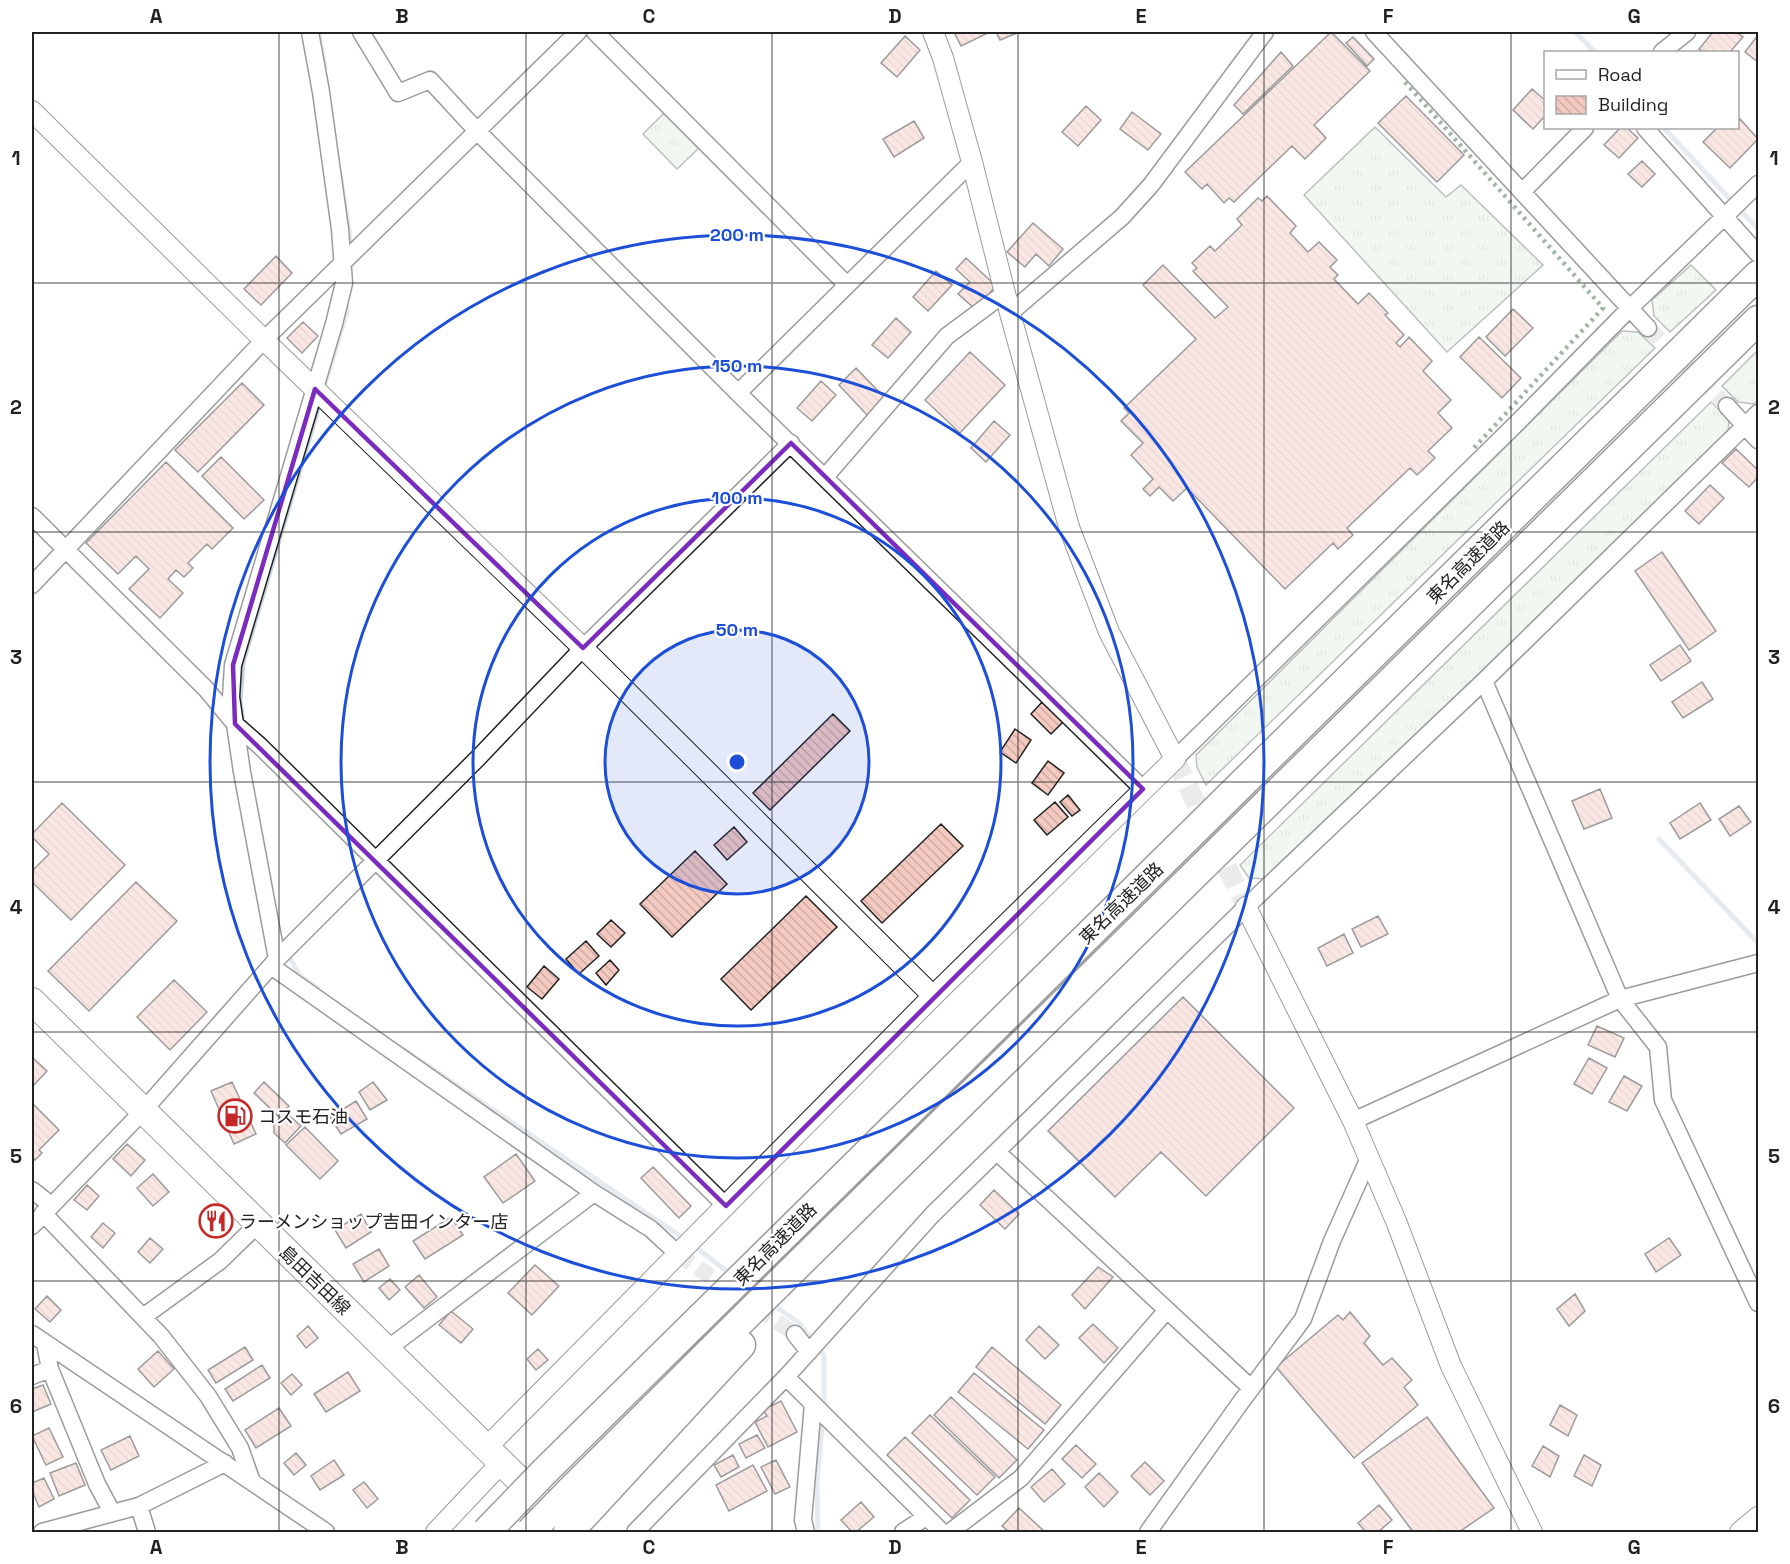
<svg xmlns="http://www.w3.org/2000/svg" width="1790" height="1564" font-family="'Space Grotesk','Noto Sans JP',sans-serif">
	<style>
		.grass { fill: url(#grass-tufts); stroke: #6f6f6f; stroke-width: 1.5 }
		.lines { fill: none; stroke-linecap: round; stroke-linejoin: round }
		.stream { stroke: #c7d3dd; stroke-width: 5 }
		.building { fill: url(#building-back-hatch); stroke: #222; stroke-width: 1.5 }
		.minor-tunnel { stroke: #d3d3d3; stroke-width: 16; stroke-dasharray: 16 8; stroke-linecap: butt }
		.tertiary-tunnel { stroke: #d3d3d3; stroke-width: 20; stroke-dasharray: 20 10; stroke-linecap: butt }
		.minor-casing { stroke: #222; stroke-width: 19 }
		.tertiary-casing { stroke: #222; stroke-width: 22 }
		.primary-casing { stroke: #222; stroke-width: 28 }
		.motorway-casing { stroke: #222; stroke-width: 31 }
		.minor { stroke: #fff; stroke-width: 16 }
		.tertiary { stroke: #fff; stroke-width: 20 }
		.primary { stroke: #fff; stroke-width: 26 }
		.motorway { stroke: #fff; stroke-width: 28 }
		.motorway-bridge-casing { stroke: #222; stroke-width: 31; stroke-linecap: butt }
		.motorway-bridge { stroke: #fff; stroke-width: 28 }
		.hedge { stroke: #2f5e38; stroke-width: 4.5; stroke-dasharray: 3 4.5; stroke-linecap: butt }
		.marked { fill: none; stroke: #7b2cbf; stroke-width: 4.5; stroke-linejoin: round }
		.grid { fill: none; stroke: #222; stroke-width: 1.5; stroke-opacity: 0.55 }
		.ring { fill: none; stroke: #1d4ed8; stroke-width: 3 }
		.labels { text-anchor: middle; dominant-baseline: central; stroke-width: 4.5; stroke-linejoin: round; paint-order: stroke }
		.street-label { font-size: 18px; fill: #222; stroke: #fff }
		.poi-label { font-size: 18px; fill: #222; stroke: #fff; text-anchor: start }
		.centre { fill: #1d4ed8; stroke: #fff; stroke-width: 3 }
		.ring-label { font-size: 18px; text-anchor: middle; font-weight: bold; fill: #1d4ed8; stroke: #fff; stroke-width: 4.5; stroke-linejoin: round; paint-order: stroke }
		.neatline { fill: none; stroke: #222; stroke-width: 2 }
		.grid-label { font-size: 20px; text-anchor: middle; font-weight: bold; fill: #222 }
	</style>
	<defs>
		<pattern id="grass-tufts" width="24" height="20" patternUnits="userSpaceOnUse" patternTransform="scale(1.5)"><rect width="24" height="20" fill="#e0efe3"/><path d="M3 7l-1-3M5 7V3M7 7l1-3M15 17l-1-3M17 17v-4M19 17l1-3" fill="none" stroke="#c0cdc2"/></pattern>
		<pattern id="building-back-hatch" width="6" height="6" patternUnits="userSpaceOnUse" patternTransform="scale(1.5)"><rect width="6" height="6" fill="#f3c9c0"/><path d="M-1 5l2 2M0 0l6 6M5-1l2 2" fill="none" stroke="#d0aca5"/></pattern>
	</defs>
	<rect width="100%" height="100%" fill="#fff"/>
	<!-- grass -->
	<path class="grass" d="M664,113L699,148L677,169L643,134Z
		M1375,127L1446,197L1461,185L1543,265L1447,352L1304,195Z
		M1691,265L1716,290L1670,332L1654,316L1652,300Z
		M1622,331L1638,332L1655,348L1206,785L1197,767L1196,755Z
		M1758,350V400L1754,404L1738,402L1722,386Z
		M1711,402L1729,419L1728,433L1267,879L1249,878L1240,865Z"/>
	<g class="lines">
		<!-- stream -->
		<path class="stream" d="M319,32L325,68
			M1575,32L1595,52
			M1664,128L1758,229
			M340,173L350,237V250
			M323,390L347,312V301
			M243,723L240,702L243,662L320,402
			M1659,839L1758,943
			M287,952L299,975L317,988
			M403,1049L686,1240
			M693,1245L724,1269
			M779,1309L798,1322L824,1355V1408
			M818,1532L817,1482L823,1417"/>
	</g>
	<!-- building -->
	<path class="building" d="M954,32H985L986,34L961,46Z
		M996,32H1016L1017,33L1000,40Z
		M1331,32L1370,71L1314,125L1326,138L1305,159L1292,146L1234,202L1229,198L1224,203L1207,184L1202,189L1185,172Z
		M1713,32H1736L1743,37L1730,52H1704L1699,49Z
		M1758,35V62L1745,52Z
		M905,36L920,50L897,77L881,63Z
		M1353,37L1374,59L1367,66L1346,43Z
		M1281,52L1293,66L1243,114L1234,105Z
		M1532,89L1546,101V115L1533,129L1513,110Z
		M1406,96L1464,155L1437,182L1378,123Z
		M1086,106L1101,120L1078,146L1062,132Z
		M1132,112L1161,134L1148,150L1120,129Z
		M1740,119L1758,139L1730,168L1703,142L1717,128H1738V122Z
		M914,121L924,138L894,157L883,139Z
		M1620,128H1627L1638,138L1619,158L1604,145Z
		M1642,161L1655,174L1642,187L1628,174Z
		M1267,196L1296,226L1290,233L1308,252L1319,242L1337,260L1330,267L1338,275L1334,279L1358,304L1369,293L1388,313L1385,315L1404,335L1396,343L1400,347L1409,337L1432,361L1423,371L1451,400L1438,413L1452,428L1428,451L1435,458L1417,475L1410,468L1347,528L1353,535L1338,549L1333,543L1285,589L1187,488L1173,501L1159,487L1150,496L1143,489L1153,479L1131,455L1143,443L1121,421L1129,413L1124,408L1196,339L1143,285L1163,265L1215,318L1228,307L1193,271L1197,268L1192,263L1210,246L1215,251L1242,225L1237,219L1258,198L1262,201Z
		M1033,223L1063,249L1049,266L1036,254L1025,267L1007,252Z
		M276,256L292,273L261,305L244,289Z
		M966,258L996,286L975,309L958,294L970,282L956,269Z
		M936,271L952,285L928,311L913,297Z
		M1513,309L1533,328L1505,356L1486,337Z
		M896,318L911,332L888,358L872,345Z
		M303,322L318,336L302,353L287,338Z
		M1479,337L1521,378L1502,398L1460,357Z
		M970,352L1005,385L960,433L925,400Z
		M856,368L885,398L867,415L839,385Z
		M821,381L836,395L812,421L797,408Z
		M242,383L264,405L198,472L175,450Z
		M994,421L1010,435L986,462L971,448Z
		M1736,449L1758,470V477L1749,487L1722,463Z
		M221,457L264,500L244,519L202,476Z
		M166,462L233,528L212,549L207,544L188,563L193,568L184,577L176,570L168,579L183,593L160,618L129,589L149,569L136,556L118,574L86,543Z
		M1710,485L1724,498L1699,524L1685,511Z
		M1662,552L1716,631L1689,650L1635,571Z
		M1680,645L1691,661L1661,681L1650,665Z
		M1702,682L1713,699L1683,718L1672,702Z
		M1042,702L1063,722L1051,734L1031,714Z
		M833,714L850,731L770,810L753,793Z
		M1015,729L1031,740L1016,763L1000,752Z
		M1048,761L1064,773L1048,795L1032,783Z
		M1600,789L1612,818L1584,829L1572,801Z
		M1068,795L1080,810L1072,816L1060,802Z
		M1055,802L1068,817L1047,835L1034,820Z
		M62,803L125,865L71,920L32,882V871L49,854L32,837V834Z
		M1700,803L1711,820L1680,839L1670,823Z
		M1739,806L1751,822L1730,836L1719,819Z
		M941,824L963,846L882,923L861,901Z
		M734,827L747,842L727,860L714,845Z
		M695,851L727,884L672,937L640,904Z
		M136,882L177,921L89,1011L48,971Z
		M806,896L837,927L751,1010L721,979Z
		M1378,916L1388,934L1361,947L1352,929Z
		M611,920L625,933L611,947L597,934Z
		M1344,934L1353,953L1327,966L1318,948Z
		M586,941L599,956L579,974L566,959Z
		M610,960L619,970L606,985L596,973Z
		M544,966L559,979L542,999L527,987Z
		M174,980L207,1012L170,1050L137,1017Z
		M1183,997L1294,1108L1206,1196L1161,1152L1115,1197L1048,1131Z
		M1597,1026L1624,1038L1615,1057L1588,1045Z
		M33,1058L47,1071L32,1087V1060Z
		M1589,1058L1607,1068L1592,1094L1574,1084Z
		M1624,1076L1642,1086L1627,1111L1609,1102Z
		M232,1082L256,1134L234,1144L211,1091Z
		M264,1082L289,1106L284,1111L301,1126L285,1143L274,1133V1124L280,1118L254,1093Z
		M373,1082L387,1100L370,1110L359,1092Z
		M356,1101L367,1119L341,1134L330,1117Z
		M32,1103L59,1130L39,1150L42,1153L35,1160L32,1156Z
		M305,1127L338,1161L320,1179L286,1145Z
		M127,1144L145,1160L131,1176L113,1159Z
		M516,1154L535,1181L503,1203L484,1177Z
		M653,1167L691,1206L679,1218L641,1178Z
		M153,1174L169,1192L153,1206L137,1188Z
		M87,1185L99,1196L87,1210L74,1200Z
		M994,1190L1019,1214L1005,1229L980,1205Z
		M216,1210L229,1221L216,1235L204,1224Z
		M361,1214L371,1232L346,1248L335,1230Z
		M451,1217L463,1235L425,1259L413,1241Z
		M103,1223L115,1233L103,1248L91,1237Z
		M150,1238L163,1249L150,1263L138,1252Z
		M1669,1238L1681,1255L1656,1272L1645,1254Z
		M379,1249L389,1266L364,1282L353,1264Z
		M535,1265L559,1286L532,1315L508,1293Z
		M1098,1267L1113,1277L1085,1309L1072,1295Z
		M419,1275L437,1297L424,1308L405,1287Z
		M390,1279L400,1290L389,1300L379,1288Z
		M1575,1294L1585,1311L1569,1326L1557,1309Z
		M47,1296L61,1310L50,1322L35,1309Z
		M451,1311L473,1329L461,1343L439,1325Z
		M1350,1312L1370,1336L1364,1343L1383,1365L1392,1358L1412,1380L1404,1387L1418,1405L1354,1458L1276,1367L1338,1315L1343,1320Z
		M1093,1324L1118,1348L1104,1363L1079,1338Z
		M308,1326L318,1338L306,1348L297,1336Z
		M1039,1326L1059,1345L1045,1359L1026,1340Z
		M245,1347L253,1360L216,1383L208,1370Z
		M992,1347L1061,1405L1045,1424L976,1367Z
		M538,1349L548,1360L536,1370L527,1359Z
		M158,1351L174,1369L154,1387L138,1369Z
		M262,1365L270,1378L233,1401L225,1389Z
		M348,1372L360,1391L326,1412L314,1394Z
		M974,1373L1044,1430L1028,1449L958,1392Z
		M292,1374L302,1385L291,1395L281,1383Z
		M43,1385L51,1404L32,1412V1389Z
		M951,1397L1017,1460L999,1478L934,1415Z
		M781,1401L797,1432L768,1447L755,1422L767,1416L763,1410Z
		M1560,1405L1577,1415L1568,1436L1550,1425Z
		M279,1408L291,1426L256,1448L245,1430Z
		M930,1415L995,1477L977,1495L912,1433Z
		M1427,1417L1494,1508L1459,1532H1413L1362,1463Z
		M49,1428L63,1457L46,1465L32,1436Z
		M757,1435L765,1448L746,1458L739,1444Z
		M130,1436L139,1456L111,1470L101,1450Z
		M905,1437L970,1500L952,1518L887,1455Z
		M1076,1445L1096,1464L1082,1478L1062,1459Z
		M1543,1446L1559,1456L1550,1477L1532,1466Z
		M296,1453L306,1465L294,1475L284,1463Z
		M733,1455L739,1467L721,1477L714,1465Z
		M1584,1455L1601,1465L1592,1486L1574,1476Z
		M334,1460L344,1475L320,1490L311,1476Z
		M776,1460L790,1487L775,1494L761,1467Z
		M1145,1462L1164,1481L1150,1495L1131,1476Z
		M76,1463L85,1485L59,1496L50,1473Z
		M753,1465L767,1491L729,1511L716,1485Z
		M1052,1469L1065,1484L1044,1502L1031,1487Z
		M1099,1473L1118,1492L1104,1507L1085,1487Z
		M44,1478L54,1499L39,1507L32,1490V1483Z
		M364,1482L378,1499L367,1508L353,1490Z
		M861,1502L874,1517L856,1532H852L841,1520Z
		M1379,1505L1392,1520L1378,1532H1366L1358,1523Z
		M1019,1508L1045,1532H1009L1002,1526Z"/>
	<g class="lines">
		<!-- minor-tunnel -->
		<path class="minor-tunnel" d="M1648,328L1727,406
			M678,1254L795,1334"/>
		<!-- tertiary-tunnel -->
		<path class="tertiary-tunnel" d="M1175,759L1246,907"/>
		<defs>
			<path id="minor" d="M361,32L398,93L430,80L478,132L738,393L1143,789
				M595,32L847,285
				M1374,32L1648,328
				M1662,52L1687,32
				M1645,128L1758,254
				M1522,192L1585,128
				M1010,313L1122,217L1151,185L1265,32
				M738,393L972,162
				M1727,406L1758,440
				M825,477L947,336L1005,293
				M32,516L206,689L235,724L260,746L726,1206
				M32,585L264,340L578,32
				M1484,681L1620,999L1658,1047L1663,1100L1758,1303
				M1175,759L1518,422L1629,309L1758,184
				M277,959L242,772L231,697L233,665L334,324L344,283L340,229L321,92L310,32
				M271,966L594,1193L651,1229L678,1254
				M1353,1121L1620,999L1758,963
				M997,1152L1251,1388
				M32,1190L51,1205
				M43,1213L161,1336L208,1396L240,1448L252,1482
				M32,1226L143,1111L277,959L479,757L583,648L791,443
				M143,1317L220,1261L258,1224
				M32,1334L326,1532
				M795,1334L809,1352
				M45,1344L50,1369L97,1484L112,1512
				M386,1350L594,1193
				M32,1376L50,1369
				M786,1377L942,1532
				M139,1506L147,1532
				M42,1532L139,1506L225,1463
				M635,1532L786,1377L932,1215L1246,907L1484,681L1758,413
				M806,1532L803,1520L813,1404
				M903,1532L926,1517
				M950,1532L1021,1478L1167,1310
				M1148,1532L1241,1402L1303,1319L1332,1241L1368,1160"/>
			<path id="tertiary" d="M32,111L264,340L583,648L933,996
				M1246,907L1353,1121L1396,1221L1451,1366L1532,1532
				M486,1448L933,996L1175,759L1109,632L1069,527L1010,313L972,162L943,58L933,32
				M436,1532L502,1462
				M1740,1532L1758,1517"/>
			<path id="primary" d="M32,1001L564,1524"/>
			<path id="motorway" d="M545,1471L1758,275
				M570,1491L752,1310L1758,320
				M588,1511L741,1345"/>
		</defs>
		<!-- minor casing -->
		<use href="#minor" class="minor-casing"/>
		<!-- tertiary casing -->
		<use href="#tertiary" class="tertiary-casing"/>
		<!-- primary casing -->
		<use href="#primary" class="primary-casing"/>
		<!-- motorway casing -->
		<use href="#motorway" class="motorway-casing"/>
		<!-- minor -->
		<use href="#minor" class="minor"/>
		<!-- tertiary -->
		<use href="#tertiary" class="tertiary"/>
		<!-- primary -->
		<use href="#primary" class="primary"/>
		<!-- motorway -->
		<use href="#motorway" class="motorway"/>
		<defs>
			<path id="motorway-bridge" d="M486,1532L545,1471
				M530,1532L570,1491
				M568,1532L588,1511"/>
		</defs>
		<!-- motorway-bridge casing -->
		<use href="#motorway-bridge" class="motorway-bridge-casing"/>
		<!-- motorway-bridge -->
		<use href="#motorway-bridge" class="motorway-bridge"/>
		<!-- hedge -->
		<path class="hedge" d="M1405,82L1603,308L1473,449"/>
	</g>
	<!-- marked area -->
	<path d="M0 0H1790V1564H0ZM315,389L583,648L791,443L1143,789L726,1206L235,724L233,665Z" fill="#fff" fill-opacity=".55" fill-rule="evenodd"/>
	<path class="marked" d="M315,389L583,648L791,443L1143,789L726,1206L235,724L233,665Z"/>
	<!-- grid -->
	<path class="grid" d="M279,32V1532M526,32V1532M772,32V1532M1018,32V1532M1264,32V1532M1511,32V1532M32,283H1758M32,532H1758M32,782H1758M32,1032H1758M32,1281H1758"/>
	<!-- distance rings -->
	<circle cx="737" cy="762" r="132" fill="#1d4ed8" fill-opacity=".12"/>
	<g class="ring">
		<circle cx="737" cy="762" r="132"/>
		<circle cx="737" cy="762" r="264"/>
		<circle cx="737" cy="762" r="396"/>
		<circle cx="737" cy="762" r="527"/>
	</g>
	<!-- icons -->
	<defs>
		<symbol id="fuel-ring" viewBox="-11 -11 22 22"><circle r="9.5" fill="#fff" stroke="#c62828" stroke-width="1.5"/><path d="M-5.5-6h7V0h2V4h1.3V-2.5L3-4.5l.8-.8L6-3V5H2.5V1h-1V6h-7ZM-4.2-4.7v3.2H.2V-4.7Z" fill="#c62828"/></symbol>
		<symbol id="restaurant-ring" viewBox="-11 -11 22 22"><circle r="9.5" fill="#fff" stroke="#c62828" stroke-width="1.5"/><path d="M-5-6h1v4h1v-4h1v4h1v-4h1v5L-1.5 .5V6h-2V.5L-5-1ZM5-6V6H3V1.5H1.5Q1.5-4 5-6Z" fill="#c62828"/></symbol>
	</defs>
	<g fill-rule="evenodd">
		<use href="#fuel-ring" x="216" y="1097" width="38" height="38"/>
		<use href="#restaurant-ring" x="197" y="1202" width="38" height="38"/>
	</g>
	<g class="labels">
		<!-- street labels -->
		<g class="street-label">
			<text transform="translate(1468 562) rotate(-45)">東名高速道路</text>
			<text transform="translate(1121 903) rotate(-44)">東名高速道路</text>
			<text transform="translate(775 1244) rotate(-45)">東名高速道路</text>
			<text transform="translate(315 1280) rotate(44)">島田吉田線</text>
		</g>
		<!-- poi labels -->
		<g class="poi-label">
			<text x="258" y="1116">コスモ石油</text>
			<text x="239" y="1221">ラーメンショップ吉田インター店</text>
		</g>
	</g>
	<circle cx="737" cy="762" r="9" class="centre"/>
	<g class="ring-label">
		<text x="737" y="241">200 m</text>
		<text x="737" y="372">150 m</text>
		<text x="737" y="504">100 m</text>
		<text x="737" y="636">50 m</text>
	</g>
	<!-- border -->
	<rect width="1790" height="1564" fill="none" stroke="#ffffff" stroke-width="66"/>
	<!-- legend -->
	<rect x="1544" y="51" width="195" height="78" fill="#ffffff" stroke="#a7a7a7" stroke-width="1.5"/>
	<rect x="1556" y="70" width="30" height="9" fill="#ffffff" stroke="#a7a7a7" stroke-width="1.5"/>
	<text x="1598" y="81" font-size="18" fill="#222222">Road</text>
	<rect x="1556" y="96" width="30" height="18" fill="url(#building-back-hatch)" stroke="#a7a7a7" stroke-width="1.5"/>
	<text x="1598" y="111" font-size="18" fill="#222222">Building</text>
	<rect x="33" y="33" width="1724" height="1498" class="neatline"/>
	<g class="grid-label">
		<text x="156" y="23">A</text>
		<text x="402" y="23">B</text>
		<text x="649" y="23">C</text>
		<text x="895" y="23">D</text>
		<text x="1141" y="23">E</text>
		<text x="1388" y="23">F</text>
		<text x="1634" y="23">G</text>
		<text x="16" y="165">1</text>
		<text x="1774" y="165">1</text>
		<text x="16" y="414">2</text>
		<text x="1774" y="414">2</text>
		<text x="16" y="664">3</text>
		<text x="1774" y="664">3</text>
		<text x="16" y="914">4</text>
		<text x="1774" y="914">4</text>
		<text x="16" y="1163">5</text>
		<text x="1774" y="1163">5</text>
		<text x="16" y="1413">6</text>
		<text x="1774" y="1413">6</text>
		<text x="156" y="1554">A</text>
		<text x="402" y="1554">B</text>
		<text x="649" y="1554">C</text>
		<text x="895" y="1554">D</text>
		<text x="1141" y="1554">E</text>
		<text x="1388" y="1554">F</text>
		<text x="1634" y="1554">G</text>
	</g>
</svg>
